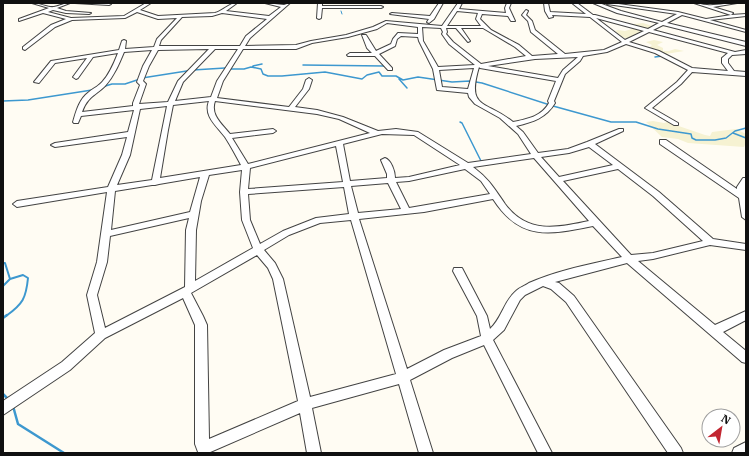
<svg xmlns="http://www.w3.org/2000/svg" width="749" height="456" font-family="'IBM Plex Serif',serif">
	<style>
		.farmland { fill: #f6f2d2 }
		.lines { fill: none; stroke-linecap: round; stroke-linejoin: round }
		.stream-far3 { stroke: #3d98cf; stroke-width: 1 }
		.stream-far2 { stroke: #3d98cf; stroke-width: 1.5 }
		.stream-far1 { stroke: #3d98cf; stroke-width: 2 }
		.stream { stroke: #3d98cf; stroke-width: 2.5 }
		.street-casing { stroke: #434343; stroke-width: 2 }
		.street { fill: #fff; fill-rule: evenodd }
	</style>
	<rect width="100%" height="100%" fill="#fffcf3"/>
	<!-- farmland -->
	<path class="farmland" d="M643,23L652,26V28L628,39L622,37L615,31L618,30L625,31L632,29L634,28L631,25L634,24Z
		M654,40L663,42L657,45L663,48V51H669L675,49L684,51L666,54L651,48L650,47L652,45L646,42Z
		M653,121L664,123L667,122L705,135L710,136L712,132L736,129L746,134V143L744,147L688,143L678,139L662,137L646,122Z"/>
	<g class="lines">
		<!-- stream-far3 -->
		<path class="stream-far3" d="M341,11L342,14"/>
		<!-- stream-far2 -->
		<path class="stream-far2" d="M655,57L662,56
			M303,65L384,66
			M253,66L262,64
			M251,67L261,69L263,74L268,76H282L325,72L362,79L367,75L379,72L382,76H396L403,80L418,77L452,82L470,81L482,83L553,106L611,122H636L658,129L691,134L692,138L696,140H715L726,138L735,131L746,128
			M229,69H244L251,67
			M142,78L193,70L225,68
			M399,79L407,88
			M102,87L112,84H125L140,79
			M3,101L28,100L92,90
			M460,122L462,123L482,163
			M733,133L746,138
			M3,142V148
			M3,156V160"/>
		<!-- stream-far1 -->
		<path class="stream-far1" d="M3,263H5L10,279
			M3,286L10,279L23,275L28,278C26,298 23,304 6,316"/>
		<!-- stream -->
		<path class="stream" d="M3,318L7,315
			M3,394L8,399
			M13,406L18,424L64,453"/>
		<defs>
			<path id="street" d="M32,3C39,3 48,8 54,7C60,6 64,3 70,3L57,8L66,11L91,13L89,14L66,13L53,10L48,12L71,18L124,16L146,3H151L140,10L158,16L215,13C223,11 229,3 237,3L226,11L269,16L281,7L265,3L284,5L290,3L250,38L245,46L296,45L311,41L346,35L373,27L386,21L442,26L458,3H462L459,9L506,13L505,8L507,3H511L509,8L515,21H511L508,16L482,14L480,19L491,30L519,45L532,56L558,54L531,32L528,21L522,15L526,10L528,11L526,15L532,21L535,30L565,54L604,50L622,42L590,17L552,15L553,17L549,18L545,11L544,3H548L550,12L586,14L572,3H577L593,15H595L648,29L659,23L617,13L593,3H599L621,11L662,22L677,14L607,4L611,3L678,12L706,19L731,15L694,3C699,3 702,5 707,5C715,6 728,3 737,3L713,7L733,13L731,15L746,14V16L710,20L746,30V32L682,15L667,23L746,42V46L663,25L653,30L735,52L746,50V54L732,55L728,59V63L734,71L746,72V76L692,72L681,84L652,108L678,123V125H674L645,108L677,82L688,70L655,53L626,44L607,52L583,56L580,61L565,74L554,101L555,103C546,118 533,122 516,126L523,132L538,153L568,149L587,142L619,129H623V131L595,144L659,192L713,239L746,244V250L710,245L653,259L638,261L715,325L746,311V320L723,332L746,351V363L742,362L627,263L555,282L559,283L574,296L681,448L683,453H668L566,302L551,289L543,286L525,295L520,300L504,330L493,340L552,453H538L484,345L452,358L410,380L433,453H419L399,384L312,408L321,453H307L300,413L208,453L198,452L195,444V325L183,298L105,338L70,370L3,415V401L62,362L95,333L87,295L97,262L107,192L17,207L13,204L17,201L108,187L122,155L127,137L55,147L51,145L55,143L128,132L134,110L81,116L78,123H74L73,122C76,112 79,99 89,92C94,88 99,86 103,81C110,73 114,63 118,53L93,57L78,78L76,79L73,77L87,58L55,63L39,83L34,82L51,61L119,50L122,41L124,40L126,41L125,49L154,47L157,39L177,18L158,19L137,12L125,18L72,20L55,27L25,50L23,49V47L51,25L66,19L43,13L19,21V19L49,8ZM457,11L478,13L476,19L481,26H447ZM222,13L267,19L246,36L240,46H159L161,40L182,17L212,16ZM596,18L644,31L625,40ZM387,23L418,27V34L398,33L393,39L391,44L376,51L366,35H362L367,48L372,53H350L347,55L348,56H375L388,70H392V68L379,54L395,46L397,39L401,36L418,37L419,41L433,69L437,90L468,93L469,97L475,104L500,118L518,134L531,154L468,163L418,132L396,129L378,131L343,117L317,110L295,107L309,89L312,80L309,78L306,80L303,89L289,107L217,98L223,81L243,49H296L312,43L348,37L377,29ZM422,27L441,28L443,32L442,34L449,44L475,65L438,67L423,41ZM446,28H456L468,42L470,41L461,28H483L515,47L526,56L481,64L453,42L446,34L447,32ZM649,32L728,53L722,58V63L728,71L692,68L659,51L629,42ZM209,49L178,81L168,102L139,104L146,84L143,81L149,66L158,50ZM215,49H238L217,81L211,97L175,101L183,82ZM152,50L143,66L137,82L140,85L133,103V106L82,112C88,96 95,96 105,86C114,76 119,64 124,52ZM578,57L563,70L558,78L488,66L535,59ZM479,67L480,68L556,81L548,101L549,103C541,117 527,119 513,122C486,100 466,110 479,67ZM474,68L468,89L442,87L439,70ZM209,101C203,116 217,126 225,137C231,146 236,156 241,165L160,178L168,130L173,105ZM215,101L317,114L339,119L370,133L248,164L232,138L273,133L276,131L273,129L230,134C222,124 210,115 215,101ZM167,106L152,180L117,185L130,155L140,109ZM382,134L414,135L460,165L409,177L395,178C395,171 391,160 385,158L381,160L387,174V178L350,181L343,144ZM336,146L343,182L248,189L250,168ZM589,147L613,165L559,177L541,157L569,153ZM534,158L589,221C556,228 527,234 505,204C494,188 489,179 473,167ZM465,169L481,181L490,194L409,208L396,182L409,181ZM618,169L653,196L703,241L653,253L631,255L563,181ZM242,170L240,192L242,220L253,248L195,281L196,230L201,201L209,175ZM200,177L190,212L111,230L115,191L152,185H155L159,184ZM388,183L401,209L358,213L351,186ZM344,187L349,214L316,218L283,231L260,244L250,220L248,194ZM493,199C520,241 549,235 593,226L622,257C591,264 558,270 529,283C525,286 520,287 516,291C504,301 502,318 490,329L487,316L462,268H454L453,271L477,316L481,336L444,350L407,369L359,219L424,212ZM189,218L186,230L185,287L105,328L97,295L107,262L110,236ZM351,220L396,374L310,397L283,279L275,263L264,250L289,235L320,223ZM257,255L268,268L273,279L298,401L209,439L207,325L203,316L191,293Z
				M75,3H110L111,4L109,5Z
				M318,3H322V6H381L383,7L381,8H322L321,18L319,19L317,18Z
				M439,3H443L434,19L429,23L427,22L429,19L390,14L392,13L430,16Z
				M660,140H666L737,189V187L743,178H746V220L742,217L739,198L660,144Z
				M746,442V453H732L734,448Z"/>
		</defs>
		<!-- street casing -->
		<use href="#street" class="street-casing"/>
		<!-- street -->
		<use href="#street" class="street"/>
	</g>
	<!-- border -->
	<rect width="749" height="456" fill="none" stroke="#101010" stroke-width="8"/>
	<!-- north arrow -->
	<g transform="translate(721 428) rotate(31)"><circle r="19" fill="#ffffff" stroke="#9f9f9f"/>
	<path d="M0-3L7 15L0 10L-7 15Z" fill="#c22631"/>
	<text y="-6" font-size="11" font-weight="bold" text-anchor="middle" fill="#101010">N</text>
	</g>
</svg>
